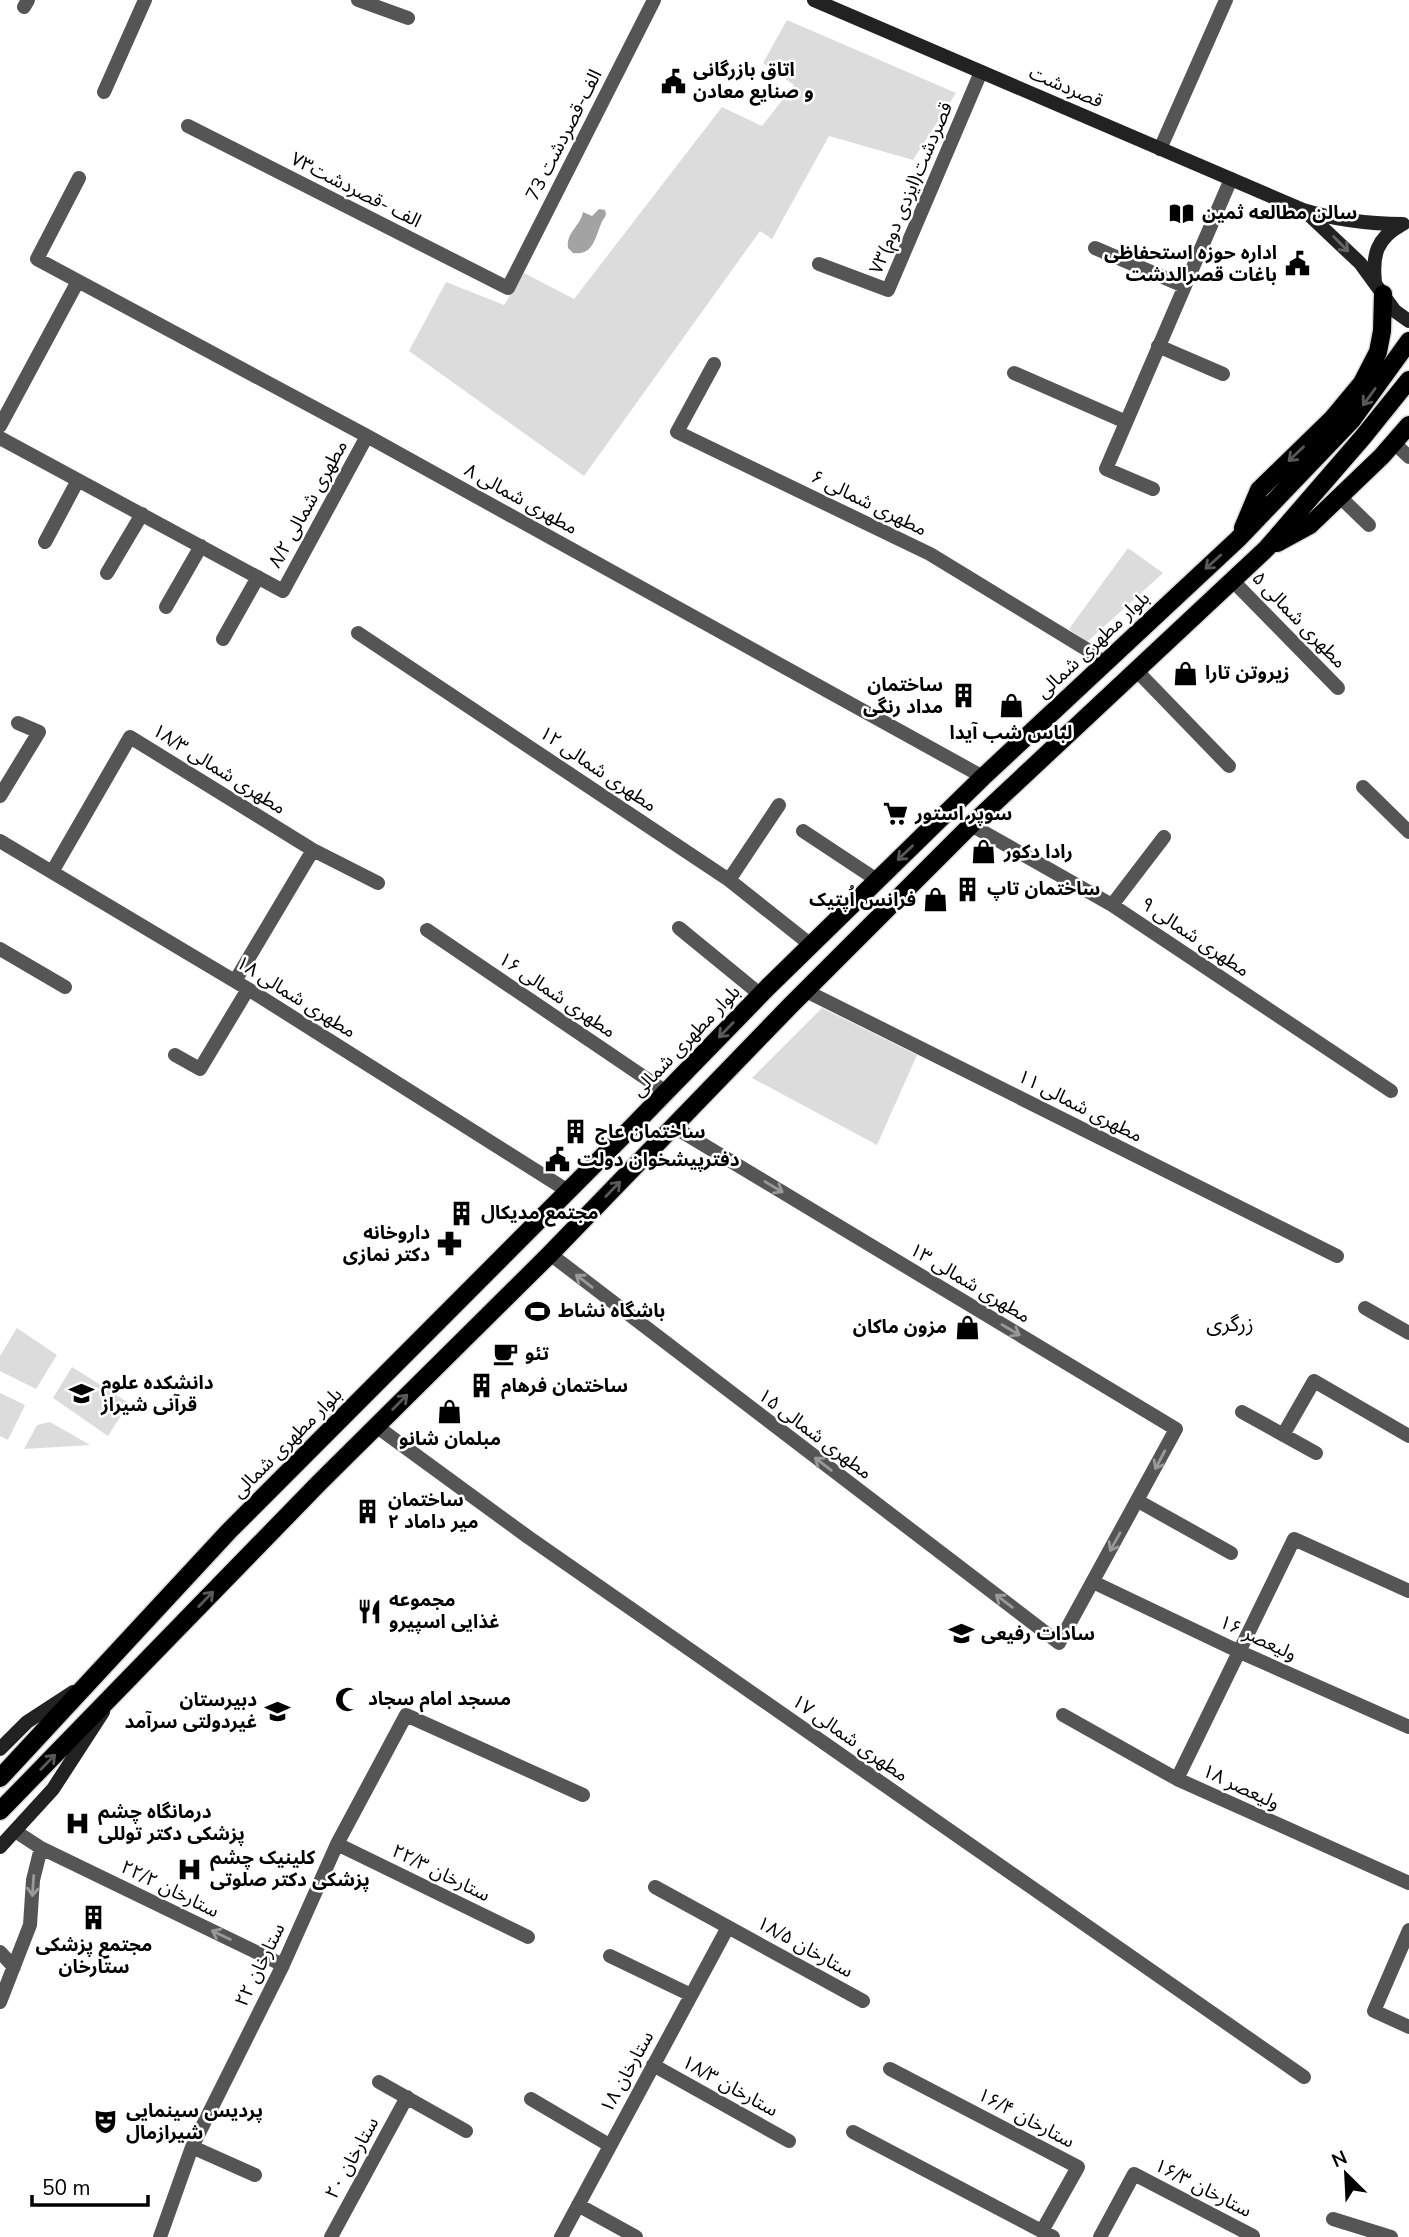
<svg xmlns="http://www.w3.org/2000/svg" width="1409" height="2237" font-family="'Nunito Sans','Noto Sans Arabic',sans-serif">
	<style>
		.green { fill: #dcdcdc }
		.water { fill: #a3a3a3 }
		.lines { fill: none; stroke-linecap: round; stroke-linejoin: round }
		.primary-casing { stroke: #dbdbdb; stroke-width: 21 }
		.street { stroke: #555; stroke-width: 14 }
		.secondary { stroke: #222; stroke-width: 14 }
		.primary { stroke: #000; stroke-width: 18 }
		.oneway { stroke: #646464 }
		.oneway2 { stroke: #595959 }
		.oneway3 { stroke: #999 }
		.labels { text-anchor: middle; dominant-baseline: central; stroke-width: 5; stroke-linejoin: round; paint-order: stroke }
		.poi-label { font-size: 19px; font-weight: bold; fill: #000; stroke: #fff; text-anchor: start }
		.street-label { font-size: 19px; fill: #000; stroke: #fff }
		.neighbourhood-label { font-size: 21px; fill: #000; stroke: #fff }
	</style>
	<rect width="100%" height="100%" fill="#fff"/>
	<!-- green -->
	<path class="green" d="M787,20L956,93L913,160L829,136L772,239L760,231L584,476L409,351L446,282L504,305L524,273L574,299L722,107L762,126L794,85L763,63Z
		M1128,548L1163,573L1087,642L1069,629Z
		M822,1008L917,1055L877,1145L752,1078Z
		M17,1328L57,1355L36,1389L0,1371V1356Z
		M72,1367L129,1403L108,1436L53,1398Z
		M0,1393L25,1405L8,1440L0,1436Z
		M50,1422L90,1445L24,1449L37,1425Z"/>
	<!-- water -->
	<path class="water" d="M599,209L605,210L606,214C605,218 602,220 601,224C595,238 593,256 573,253L568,248C566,232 580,227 583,212L592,216Z"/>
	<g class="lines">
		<defs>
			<path id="primary" d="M1243,528L1259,490L1332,419L1362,383L1378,352L1382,331L1383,294
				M1277,543L1310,525L1382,456L1409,425
				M0,1778L230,1530L629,1130L768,987L983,777L1238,539L1352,420L1409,341
				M0,1811L319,1483L550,1254L790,1006L971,825L1267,548L1363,437L1409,380"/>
		</defs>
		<!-- primary casing -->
		<use href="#primary" class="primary-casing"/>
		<!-- street -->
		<path class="street" d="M358,0L408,18
			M24,7L28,0
			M104,92L145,0
			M188,126L508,288L654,0
			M1160,149L1226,0
			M79,178L37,259L367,436L983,777
			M1095,248L1184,286
			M819,264L888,290L981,72
			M1158,346L1223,374
			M714,364L677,432L930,554L1086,649L1104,663
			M1014,373L1126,422
			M0,426L78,281
			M0,438L283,591L367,436
			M1393,442L1409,457
			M1153,489L1106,469L1231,179
			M1340,497L1369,525
			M45,542L78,480
			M107,573L142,514
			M1232,580L1338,688
			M166,607L201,546
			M358,633L729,880L811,945
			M223,639L258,577
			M1137,671L1229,766
			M1363,787L1409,832
			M0,796L39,732L18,723
			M971,825L1112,905L1391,1091
			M803,831L877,880
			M0,841L248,989L568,1191
			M52,872L130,737L313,850L378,883
			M729,880L779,805
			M1112,905L1164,837
			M679,928L761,995
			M427,930L666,1092
			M0,949L65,987
			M235,981L313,850
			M806,991L1337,1256
			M175,1055L200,1069L248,989
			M550,1254L1059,1643L1176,1429L674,1127
			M1365,1308L1409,1333
			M1242,1412L1316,1453
			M376,1426L528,1537L1304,2077
			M1283,1435L1314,1381L1409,1436
			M1138,1501L1231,1553
			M1093,1582L1240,1652L1409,1727
			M1063,1715L1177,1779L1409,1883
			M1177,1779L1294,1539L1409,1591
			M15,1831L41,1848L283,1965
			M337,1844L528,1937
			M655,1887L863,2001
			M1409,1930L1374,2011L1409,2027
			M0,1952L14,1967
			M610,1956L691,1995
			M0,2002L30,1925L33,1880L41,1848
			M653,2065L789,2141
			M890,2069L1078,2167L1042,2231
			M379,2082L466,2131
			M531,2099L609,2145
			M853,2132L1053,2237
			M192,2147L255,2175
			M578,2205L636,2237
			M1333,2219L1391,2237
			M160,2237L192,2147L283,1965L337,1844L406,1715L583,1795
			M331,2237L407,2097
			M561,2237L728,1927
			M1100,2237L1134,2174L1253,2236"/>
		<!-- secondary -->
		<path class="secondary" d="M814,0L1303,210C1336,220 1368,224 1403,224
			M1307,213L1360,263L1395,311L1409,321
			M1375,282C1372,255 1377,238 1401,225
			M0,1749L27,1722L73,1692
			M0,1847L53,1789L103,1712"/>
		<!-- primary -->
		<use href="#primary" class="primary"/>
	</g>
	<!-- one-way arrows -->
	<defs><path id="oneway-shaft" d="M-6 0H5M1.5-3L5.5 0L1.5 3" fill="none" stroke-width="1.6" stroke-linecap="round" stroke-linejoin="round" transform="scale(1.75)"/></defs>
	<use class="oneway" href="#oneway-shaft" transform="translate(1341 244) rotate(45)"/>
	<g class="oneway2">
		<use href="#oneway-shaft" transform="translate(1369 397) rotate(126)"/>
		<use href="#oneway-shaft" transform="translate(1296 454) rotate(136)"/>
		<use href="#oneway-shaft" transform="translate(1213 562) rotate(138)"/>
		<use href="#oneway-shaft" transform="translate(905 853) rotate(136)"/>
		<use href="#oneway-shaft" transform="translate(726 1030) rotate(134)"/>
		<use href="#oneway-shaft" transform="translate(613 1189) rotate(-46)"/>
		<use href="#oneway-shaft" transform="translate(400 1402) rotate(-45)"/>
		<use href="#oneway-shaft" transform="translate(206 1599) rotate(-46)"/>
		<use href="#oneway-shaft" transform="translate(48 1762) rotate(-46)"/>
	</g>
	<g class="oneway3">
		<use href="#oneway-shaft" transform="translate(774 1187) rotate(31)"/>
		<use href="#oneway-shaft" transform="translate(584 1281) rotate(-142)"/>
		<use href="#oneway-shaft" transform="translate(1011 1330) rotate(31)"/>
		<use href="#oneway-shaft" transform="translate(1160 1460) rotate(118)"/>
		<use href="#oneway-shaft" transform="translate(823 1464) rotate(-143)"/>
		<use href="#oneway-shaft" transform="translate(1115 1542) rotate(119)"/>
		<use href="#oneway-shaft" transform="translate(1004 1601) rotate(-143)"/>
		<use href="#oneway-shaft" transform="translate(33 1886) rotate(94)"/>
		<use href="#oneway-shaft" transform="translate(221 1935) rotate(-154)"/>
	</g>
	<!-- icons -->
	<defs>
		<symbol id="civic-bare" viewBox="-9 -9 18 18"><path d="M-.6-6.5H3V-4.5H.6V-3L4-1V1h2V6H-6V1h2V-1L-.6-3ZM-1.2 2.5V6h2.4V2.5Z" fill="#000" stroke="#fff" stroke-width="2.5" paint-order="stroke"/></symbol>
		<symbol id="library-bare" viewBox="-9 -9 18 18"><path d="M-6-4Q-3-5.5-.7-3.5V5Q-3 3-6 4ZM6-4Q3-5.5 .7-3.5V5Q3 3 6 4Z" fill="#000" stroke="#fff" stroke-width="2.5" paint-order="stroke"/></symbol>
		<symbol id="shop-bare" viewBox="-9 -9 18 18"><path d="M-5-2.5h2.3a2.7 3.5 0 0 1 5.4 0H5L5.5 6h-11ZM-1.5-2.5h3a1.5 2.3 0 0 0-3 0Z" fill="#000" stroke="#fff" stroke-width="2.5" paint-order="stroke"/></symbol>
		<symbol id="building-bare" viewBox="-9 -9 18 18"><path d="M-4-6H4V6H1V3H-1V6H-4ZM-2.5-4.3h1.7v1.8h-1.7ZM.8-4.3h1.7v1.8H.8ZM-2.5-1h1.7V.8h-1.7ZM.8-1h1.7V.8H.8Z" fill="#000" stroke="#fff" stroke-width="2.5" paint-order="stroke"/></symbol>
		<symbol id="supermarket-bare" viewBox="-9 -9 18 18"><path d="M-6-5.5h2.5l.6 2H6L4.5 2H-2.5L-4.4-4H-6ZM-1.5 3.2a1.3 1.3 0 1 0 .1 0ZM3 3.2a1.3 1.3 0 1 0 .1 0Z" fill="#000" stroke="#fff" stroke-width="2.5" paint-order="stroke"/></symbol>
		<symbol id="pharmacy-bare" viewBox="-9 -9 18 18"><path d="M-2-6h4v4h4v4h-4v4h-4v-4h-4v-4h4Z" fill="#000" stroke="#fff" stroke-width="2.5" paint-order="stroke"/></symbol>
		<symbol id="stadium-bare" viewBox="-9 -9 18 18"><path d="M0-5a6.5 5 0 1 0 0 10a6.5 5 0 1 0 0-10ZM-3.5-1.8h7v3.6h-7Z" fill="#000" stroke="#fff" stroke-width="2.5" paint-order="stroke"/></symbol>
		<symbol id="cafe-bare" viewBox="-9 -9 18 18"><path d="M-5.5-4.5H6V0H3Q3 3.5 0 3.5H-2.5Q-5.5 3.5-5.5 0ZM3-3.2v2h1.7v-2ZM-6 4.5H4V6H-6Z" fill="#000" stroke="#fff" stroke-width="2.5" paint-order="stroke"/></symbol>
		<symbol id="university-bare" viewBox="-9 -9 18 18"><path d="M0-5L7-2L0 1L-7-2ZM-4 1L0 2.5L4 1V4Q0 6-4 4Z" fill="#000" stroke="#fff" stroke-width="2.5" paint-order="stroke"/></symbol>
		<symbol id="restaurant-bare" viewBox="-9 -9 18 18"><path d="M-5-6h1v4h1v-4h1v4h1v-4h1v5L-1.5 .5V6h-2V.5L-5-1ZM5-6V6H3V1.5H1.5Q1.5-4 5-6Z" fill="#000" stroke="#fff" stroke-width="2.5" paint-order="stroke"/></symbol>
		<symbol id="school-bare" viewBox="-9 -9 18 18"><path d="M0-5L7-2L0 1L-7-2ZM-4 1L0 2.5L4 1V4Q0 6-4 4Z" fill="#000" stroke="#fff" stroke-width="2.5" paint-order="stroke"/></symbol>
		<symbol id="mosque-bare" viewBox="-9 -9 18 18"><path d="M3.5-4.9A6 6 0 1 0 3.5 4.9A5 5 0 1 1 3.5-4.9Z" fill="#000" stroke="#fff" stroke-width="2.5" paint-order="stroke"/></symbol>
		<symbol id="hospital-bare" viewBox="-9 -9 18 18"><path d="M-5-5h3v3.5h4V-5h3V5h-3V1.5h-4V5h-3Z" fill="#000" stroke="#fff" stroke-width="2.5" paint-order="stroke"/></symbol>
		<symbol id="theatre-bare" viewBox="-9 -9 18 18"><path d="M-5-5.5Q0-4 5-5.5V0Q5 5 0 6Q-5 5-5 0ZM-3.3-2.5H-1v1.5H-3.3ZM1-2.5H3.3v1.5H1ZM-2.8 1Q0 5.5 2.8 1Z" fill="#000" stroke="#fff" stroke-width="2.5" paint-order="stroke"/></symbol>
	</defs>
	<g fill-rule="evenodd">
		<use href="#civic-bare" x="656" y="64" width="35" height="35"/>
		<use href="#library-bare" x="1164" y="196" width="35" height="35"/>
		<use href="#civic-bare" x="1280" y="246" width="35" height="35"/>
		<use href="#shop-bare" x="1168" y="656" width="35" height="35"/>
		<use href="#building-bare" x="946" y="678" width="35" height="35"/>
		<use href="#shop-bare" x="994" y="688" width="35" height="35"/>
		<use href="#supermarket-bare" x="878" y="796" width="35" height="35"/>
		<use href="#shop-bare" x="966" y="834" width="35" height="35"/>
		<use href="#building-bare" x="950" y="872" width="35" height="35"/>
		<use href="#shop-bare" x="918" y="882" width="35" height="35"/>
		<use href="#building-bare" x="558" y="1114" width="35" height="35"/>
		<use href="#civic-bare" x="540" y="1142" width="35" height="35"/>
		<use href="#building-bare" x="444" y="1196" width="35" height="35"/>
		<use href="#pharmacy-bare" x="432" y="1226" width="35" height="35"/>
		<use href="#stadium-bare" x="520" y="1294" width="35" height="35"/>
		<use href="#shop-bare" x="950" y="1310" width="35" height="35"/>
		<use href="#cafe-bare" x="488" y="1336" width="35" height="35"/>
		<use href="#building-bare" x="464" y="1368" width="35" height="35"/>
		<use href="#university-bare" x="64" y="1376" width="35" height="35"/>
		<use href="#shop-bare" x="432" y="1394" width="35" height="35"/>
		<use href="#building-bare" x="350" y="1494" width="35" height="35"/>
		<use href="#restaurant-bare" x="352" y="1594" width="35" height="35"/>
		<use href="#school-bare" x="944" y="1616" width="35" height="35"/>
		<use href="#mosque-bare" x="330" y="1682" width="35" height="35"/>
		<use href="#school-bare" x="260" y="1694" width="35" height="35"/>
		<use href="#hospital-bare" x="60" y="1806" width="35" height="35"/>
		<use href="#hospital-bare" x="172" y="1852" width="35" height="35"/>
		<use href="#building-bare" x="76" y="1900" width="35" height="35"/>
		<use href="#theatre-bare" x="88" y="2104" width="35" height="35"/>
	</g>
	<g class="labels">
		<!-- poi labels -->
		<g class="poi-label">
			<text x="693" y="70">اتاق بازرگانی<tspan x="693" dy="22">و صنایع معادن</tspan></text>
			<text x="1202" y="213">سالن مطالعه ثمین</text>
			<text x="1277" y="253" text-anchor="end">اداره حوزه استحفاظی<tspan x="1277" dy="22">باغات قصرالدشت</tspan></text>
			<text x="1205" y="673">زیروتن تارا</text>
			<text x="943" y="685" text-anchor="end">ساختمان<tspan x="943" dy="22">مداد رنگی</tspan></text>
			<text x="1011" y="733" text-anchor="middle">لباس شب آیدا</text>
			<text x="915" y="814">سوپر استور</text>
			<text x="1004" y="852">رادا دکور</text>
			<text x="987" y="889">ساختمان تاپ</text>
			<text x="916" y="900" text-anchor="end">فرانس اُپتیک</text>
			<text x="595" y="1132">ساختمان عاج</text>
			<text x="577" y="1160">دفترپیشخوان دولت</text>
			<text x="481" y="1213">مجتمع مدیکال</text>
			<text x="430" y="1233" text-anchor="end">داروخانه<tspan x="430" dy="22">دکتر نمازی</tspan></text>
			<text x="558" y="1311">باشگاه نشاط</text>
			<text x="947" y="1327" text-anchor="end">مزون ماکان</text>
			<text x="525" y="1354">تئو</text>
			<text x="101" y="1383">دانشکده علوم<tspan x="101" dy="22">قرآنی شیراز</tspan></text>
			<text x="501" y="1386">ساختمان فرهام</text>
			<text x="450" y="1439" text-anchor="middle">مبلمان شانو</text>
			<text x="388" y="1500">ساختمان<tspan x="388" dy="22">میر داماد ۲</tspan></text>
			<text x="389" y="1600">مجموعه<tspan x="389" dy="22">غذایی اسپیرو</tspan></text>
			<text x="981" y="1634">سادات رفیعی</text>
			<text x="368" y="1699">مسجد امام سجاد</text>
			<text x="257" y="1700" text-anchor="end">دبیرستان<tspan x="257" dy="22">غیردولتی سرآمد</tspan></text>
			<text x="98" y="1812">درمانگاه چشم<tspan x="98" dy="22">پزشكی دكتر توللی</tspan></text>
			<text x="210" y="1858">کلینیک چشم<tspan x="210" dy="22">پزشکی دکتر صلوتی</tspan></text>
			<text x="94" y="1945" text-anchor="middle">مجتمع پزشکی<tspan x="94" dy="22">ستارخان</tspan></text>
			<text x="126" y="2111">پردیس سینمایی<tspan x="126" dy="22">شیرازمال</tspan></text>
		</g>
		<!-- street labels -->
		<g class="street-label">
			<text transform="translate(1066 87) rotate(23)">قصردشت</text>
			<text transform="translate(564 135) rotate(-63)">73 الف-قصردشت</text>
			<text transform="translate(911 188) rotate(-67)">۷۳قصردشت(ایزدی دوم)</text>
			<text transform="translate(356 190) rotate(27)">الف -قصردشت۷۳</text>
			<text transform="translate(521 499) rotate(29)">۸ مطهری شمالی</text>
			<text transform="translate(869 503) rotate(26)">۶ مطهری شمالی</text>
			<text transform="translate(308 504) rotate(-61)">۸/۲ مطهری شمالی</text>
			<text transform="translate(1299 620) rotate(46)">۵ مطهری شمالی</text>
			<text transform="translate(1093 645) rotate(-43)">بلوار مطهرى شمالى</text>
			<text transform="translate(219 769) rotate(32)">۱۸/۳ مطهری شمالی</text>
			<text transform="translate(598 769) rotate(34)">۱۲ مطهری شمالی</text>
			<text transform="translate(1195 937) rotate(34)">۹ مطهری شمالی</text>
			<text transform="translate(557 995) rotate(34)">۱۶ مطهری شمالی</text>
			<text transform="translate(296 997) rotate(32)">۱۸ مطهری شمالی</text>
			<text transform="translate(686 1041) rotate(-46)">بلوار مطهرى شمالى</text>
			<text transform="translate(1080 1106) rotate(27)">۱۱ مطهری شمالی</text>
			<text transform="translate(970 1283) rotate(31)">۱۳ مطهری شمالی</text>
			<text transform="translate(815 1434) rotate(37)">۱۵ مطهری شمالی</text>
			<text transform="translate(287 1443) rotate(-45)">بلوار مطهرى شمالى</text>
			<text transform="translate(1258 1638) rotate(25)">۱۶ ولیعصر</text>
			<text transform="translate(850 1738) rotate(35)">۱۷ مطهری شمالی</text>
			<text transform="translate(1241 1787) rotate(25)">۱۸ ولیعصر</text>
			<text transform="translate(441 1873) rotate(26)">۲۲/۳ ستارخان</text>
			<text transform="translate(170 1889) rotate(26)">۲۲/۲ ستارخان</text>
			<text transform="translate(805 1947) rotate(29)">۱۸/۵ ستارخان</text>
			<text transform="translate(260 1965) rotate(-64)">۲۲ ستارخان</text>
			<text transform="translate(627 2072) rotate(-61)">۱۸ ستارخان</text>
			<text transform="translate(730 2086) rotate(29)">۱۸/۳ ستارخان</text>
			<text transform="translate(1026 2118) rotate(28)">۱۶/۴ ستارخان</text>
			<text transform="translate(352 2158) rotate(-61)">۲۰ ستارخان</text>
			<text transform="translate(1203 2188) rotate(27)">۱۶/۳ ستارخان</text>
		</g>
		<!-- neighbourhood labels -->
		<g class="neighbourhood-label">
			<text x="1230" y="1324">زرگری</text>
		</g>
	</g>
	<!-- north arrow -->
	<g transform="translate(1346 2174) rotate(336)" stroke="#ffffff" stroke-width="5" paint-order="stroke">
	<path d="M0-5L12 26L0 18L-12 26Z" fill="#000000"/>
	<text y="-10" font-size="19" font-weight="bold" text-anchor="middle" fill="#000000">N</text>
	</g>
	<!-- scale -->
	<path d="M32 2195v10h116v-10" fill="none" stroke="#000000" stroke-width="3.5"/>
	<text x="42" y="2195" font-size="21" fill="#000000" stroke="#ffffff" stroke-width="5" paint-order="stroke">50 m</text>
</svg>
